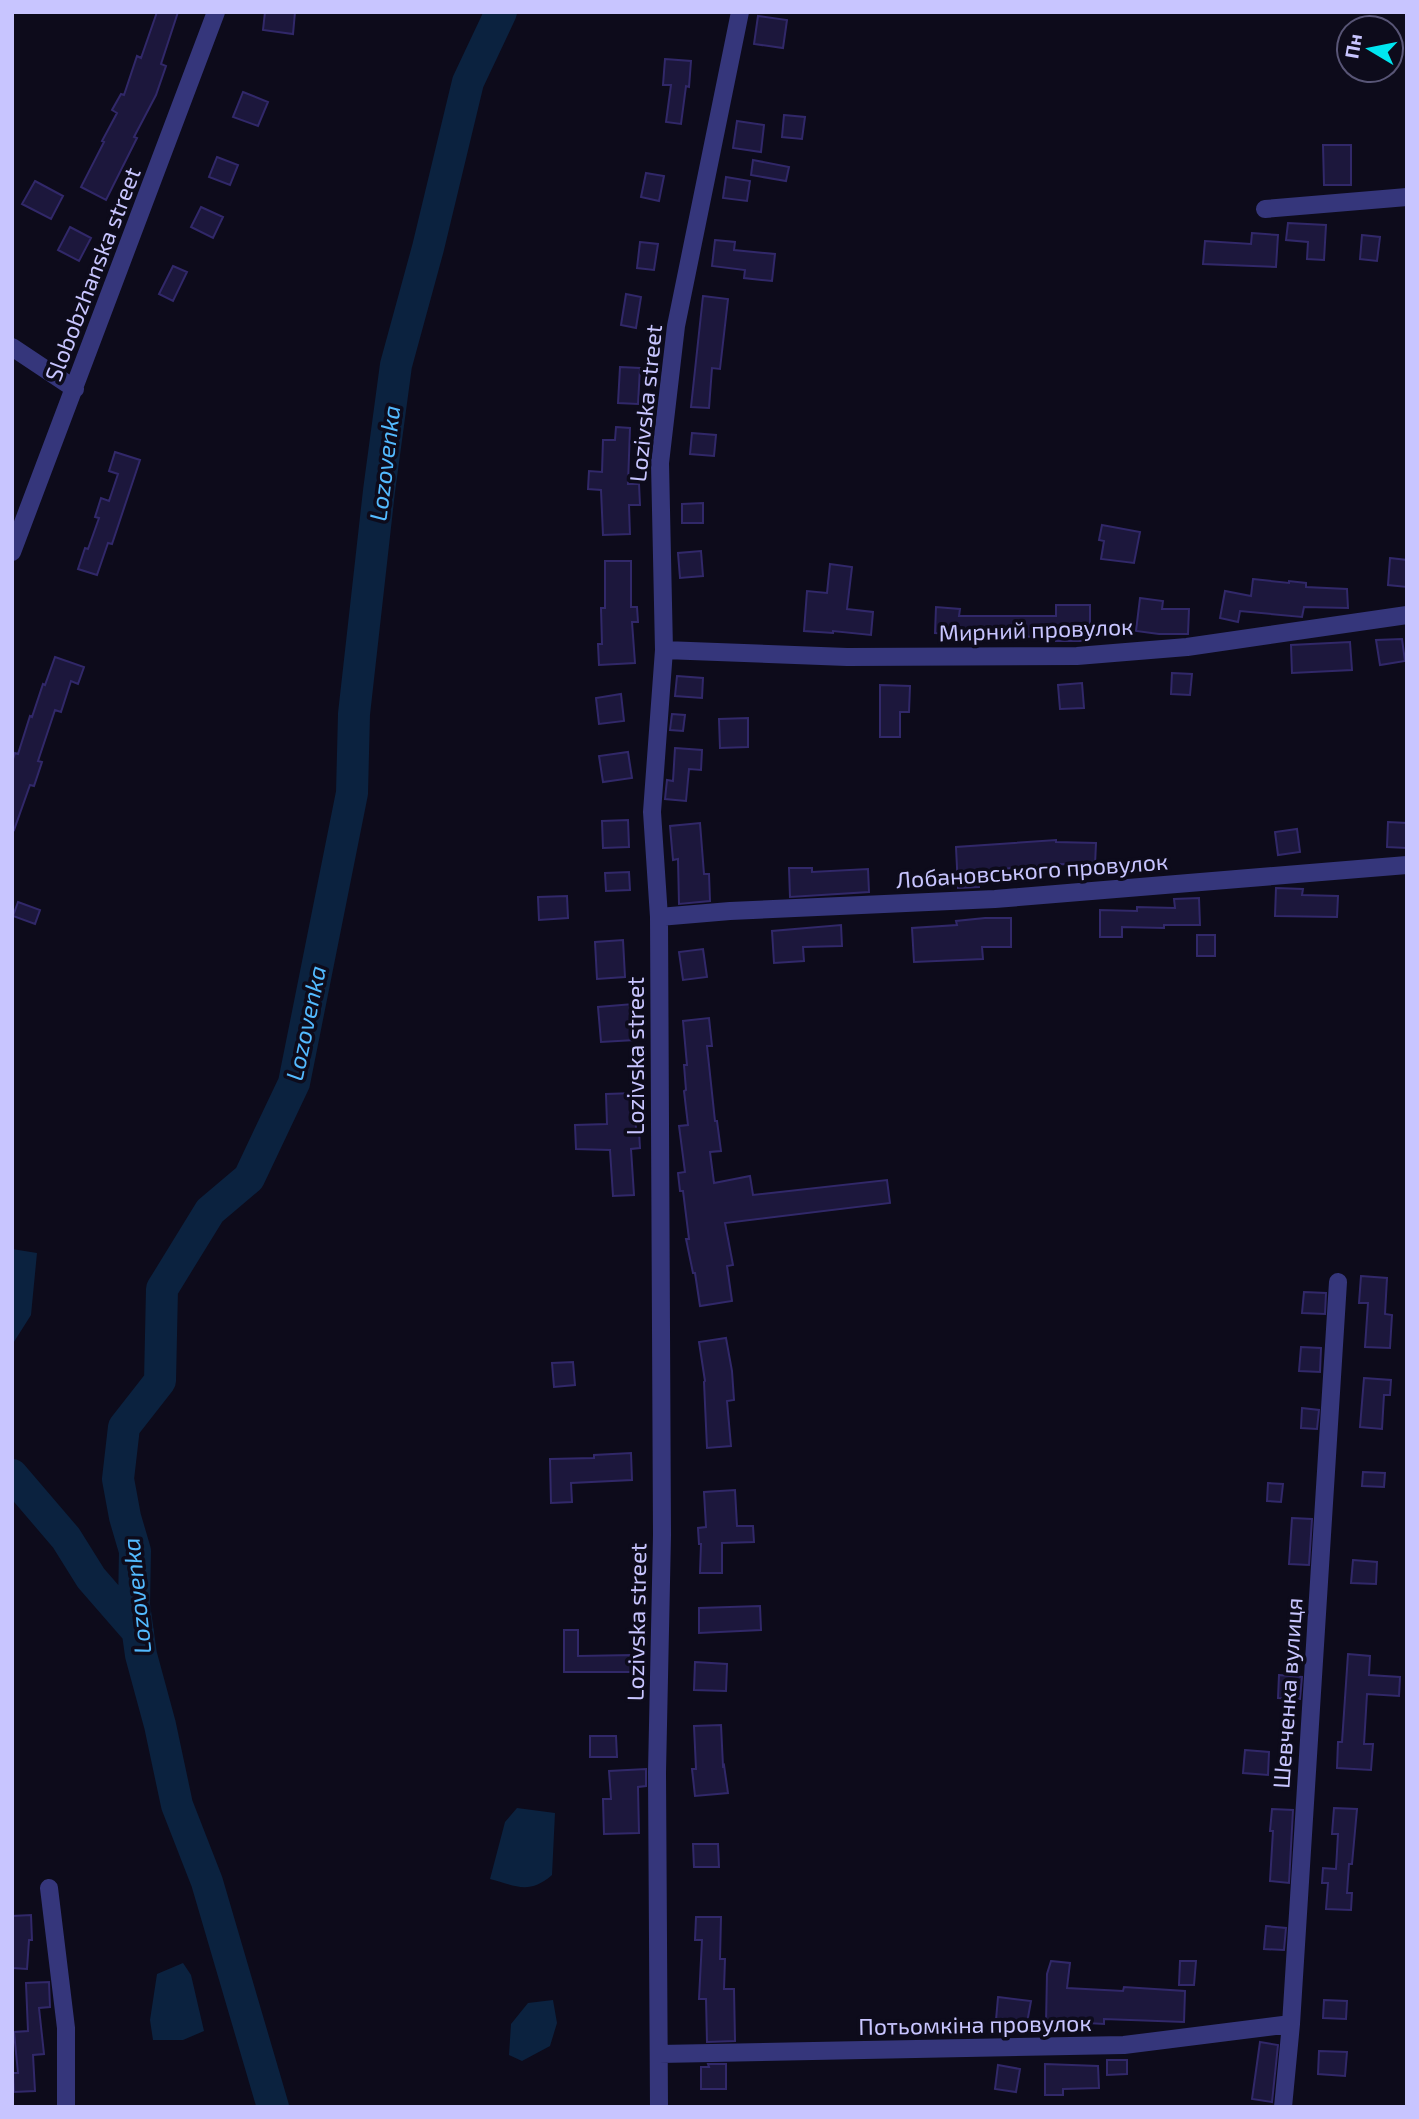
<svg xmlns="http://www.w3.org/2000/svg" width="1419" height="2119" font-family="'Exo 2',sans-serif">
	<style>
		.water { fill: #0b223f }
		.lines { fill: none; stroke-linecap: round; stroke-linejoin: round }
		.river { stroke: #0b223f; stroke-width: 32 }
		.building { fill: #1c173c; stroke: #312869; stroke-width: 2 }
		.street { stroke: #35367b; stroke-width: 18 }
		.labels { text-anchor: middle; dominant-baseline: central; stroke-width: 7; stroke-linejoin: round; paint-order: stroke }
		.street-label { font-size: 23px; fill: #c8c5ff; stroke: #0d0b1b }
		.water-label { font-size: 24px; font-style: italic; fill: #53baff; stroke: #0d0b1b }
	</style>
	<rect width="100%" height="100%" fill="#0d0b1b"/>
	<!-- water -->
	<path class="water" d="M12,1249L37,1253L31,1315L12,1345Z
		M517,1808L555,1813L552,1875C529,1895 516,1886 490,1879L505,1822Z
		M183,1963L191,1975L204,2031L183,2040H153L150,2020L157,1974Z
		M553,2000L557,2023L550,2046L522,2061L509,2055L511,2024L528,2003Z"/>
	<g class="lines">
		<!-- river -->
		<path class="river" d="M12,1475L66,1538L91,1578L138,1632
			M273,2107L207,1882L177,1805L160,1725L141,1655L134,1605L135,1551L125,1517L118,1479L124,1427L160,1381L162,1289L210,1211L249,1178L294,1083L352,793L354,714L379,491L396,365L428,248L468,82L501,12"/>
	</g>
	<!-- building -->
	<path class="building" d="M157,12H178L161,64L166,66L156,95L134,137L137,138L106,200L81,187L104,142L102,141L117,113L112,110L121,94L124,95L137,56L141,58Z
		M265,12H295L293,34L263,30Z
		M758,16L787,20L783,48L754,44Z
		M665,59L691,61L689,87L686,86L681,124L666,122L671,85H663Z
		M243,92L268,102L258,126L233,117Z
		M784,115L805,117L802,139L782,137Z
		M737,121L764,125L761,152L733,148Z
		M1323,145H1351V185H1324Z
		M217,157L238,165L230,185L209,177Z
		M753,160L789,167L786,181L751,175Z
		M646,173L664,176L659,201L641,197Z
		M726,177L750,181L747,201L723,198Z
		M35,181L63,196L51,219L22,204Z
		M201,207L223,217L213,238L191,227Z
		M1288,223L1326,225L1324,260L1307,259L1308,242L1286,240Z
		M70,227L91,238L79,261L58,250Z
		M1252,233L1278,235L1276,267L1203,264L1205,241L1251,244Z
		M1362,235L1380,237L1377,261L1360,259Z
		M715,240L735,242L734,250L775,254L772,281L744,278L745,270L712,266Z
		M640,242L658,244L654,270L637,268Z
		M173,266L187,272L173,301L159,294Z
		M626,294L641,297L636,328L621,325Z
		M703,296L728,299L720,369L712,368L709,408L691,407Z
		M620,367L640,368L638,404L618,403Z
		M616,427L630,428L628,484H639L640,505H629L630,534L603,535L601,490L588,489L589,471L602,472L603,440H615Z
		M692,433L716,435L714,456L690,454Z
		M115,452L140,460L112,544L108,543L97,575L78,569L85,548L88,549L99,518L95,517L101,498L109,501L118,474L109,471Z
		M703,503V523H682V504Z
		M1102,525L1140,532L1134,563L1101,559L1104,541L1099,540Z
		M701,551L703,576L680,578L678,553Z
		M1390,558L1407,560V587L1388,585Z
		M605,561H631V607H637L638,622H632L635,663L599,665L598,644H602L601,608H605Z
		M830,564L852,567L847,609L873,612L871,635L833,631V633L804,631L807,591L827,593Z
		M1253,579L1289,583V581L1306,583V587L1347,589L1348,608L1304,607L1302,617L1240,611L1238,622L1220,618L1225,591L1251,596Z
		M1140,598L1163,601L1162,609H1189L1188,634H1159L1136,631Z
		M1056,605H1090V641H1056V637L984,636L935,633L936,607L960,609L959,616H1056Z
		M1402,639L1405,661L1380,665L1376,640Z
		M1350,642L1352,670L1292,673L1291,645Z
		M55,657L84,667L78,684L71,681L61,712L55,710L38,761L42,762L34,786L30,785L14,830L12,829V762L15,753L18,754L30,716L32,717L43,684L45,685Z
		M1172,673L1192,674L1190,695L1171,694Z
		M677,676L703,678L702,698L675,696Z
		M1082,683L1084,708L1060,709L1058,685Z
		M880,685L910,686L909,712H900V737H880Z
		M621,694L624,721L599,724L596,698Z
		M672,714L685,715L683,731L670,730Z
		M748,718V747L720,748L719,719Z
		M675,748L702,750L701,770L689,769L686,801L665,799L667,780L673,781Z
		M628,752L632,778L603,782L599,756Z
		M628,820L629,847L603,848L602,821Z
		M1388,822L1407,823V848L1387,847Z
		M700,823L704,874H709L710,901L679,904L678,859L673,860L670,826Z
		M1297,829L1300,852L1278,855L1275,832Z
		M1056,840V842L1096,843L1095,865L1060,864L978,871L979,887L958,888L956,847Z
		M789,868H812V872L868,869L869,892L790,897Z
		M629,872L630,890L606,891L605,873Z
		M1276,888L1303,889L1302,895L1338,896L1337,917L1275,916Z
		M567,896L568,918L539,920L538,897Z
		M1199,898L1200,925H1164V928L1122,927V937H1100V910L1137,911V907L1175,908L1174,899Z
		M18,902L40,910L35,924L13,916Z
		M985,918H1011V947H982L983,959L914,962L912,928L957,925L956,921Z
		M841,925L842,946L803,947L804,961L774,963L772,931Z
		M1197,935H1215V956H1197Z
		M623,940L625,977L597,979L595,942Z
		M703,949L707,977L683,980L679,952Z
		M633,1004L635,1040L601,1042L598,1007Z
		M709,1018L712,1046H707L715,1121H717L721,1151L710,1152L714,1183L750,1176L753,1195L887,1180L890,1203L725,1223L733,1265L727,1266L732,1301L700,1306L695,1273H693L686,1239H689L683,1191H680L678,1173L685,1172L679,1126L688,1125L684,1091L686,1090L684,1065H687L683,1021Z
		M635,1093L636,1131H639L640,1148L631,1149L634,1195L613,1196L610,1150L576,1149L575,1125L607,1124L606,1094Z
		M1361,1276L1387,1278L1385,1314L1392,1315L1390,1348L1365,1347L1368,1303H1359Z
		M1304,1292L1326,1293L1325,1314L1302,1313Z
		M726,1338L732,1371L734,1400L727,1401L731,1446L707,1448L704,1382L705,1381L699,1342Z
		M1301,1347L1321,1348L1320,1372L1299,1371Z
		M573,1362L575,1385L554,1387L552,1363Z
		M1364,1378L1391,1380L1390,1395H1384L1382,1429L1360,1427Z
		M1302,1408L1319,1410L1317,1429L1301,1428Z
		M631,1453L632,1480L571,1483L572,1502L551,1503L550,1459L594,1458V1455Z
		M1363,1472L1385,1473L1384,1487L1362,1486Z
		M1268,1483L1283,1484L1281,1502L1267,1501Z
		M735,1490L737,1526H753L754,1542L722,1543V1573H700L701,1544H699L698,1528L706,1527L704,1492Z
		M1292,1518L1312,1519L1309,1565L1289,1564Z
		M1353,1560L1377,1562L1376,1584L1351,1583Z
		M760,1606L761,1630L699,1633V1608Z
		M564,1630H578V1656L633,1655V1672H564Z
		M1348,1654L1370,1656L1369,1675L1400,1677L1399,1696L1367,1694L1364,1744H1373L1371,1770L1337,1768L1338,1742H1342Z
		M695,1662L727,1664L726,1691L694,1690Z
		M1279,1675L1302,1677L1300,1699L1278,1698Z
		M721,1725L723,1766L724,1765L728,1793L695,1796L692,1769H696L694,1726Z
		M590,1736H616L617,1757H590Z
		M1245,1750L1269,1752L1268,1775L1243,1773Z
		M646,1769V1786L638,1787L639,1833L604,1834L603,1799H611L609,1771Z
		M1334,1808L1357,1809L1352,1864H1349L1347,1893H1352L1351,1910L1326,1909L1328,1883H1322L1323,1868L1336,1869L1338,1834H1332Z
		M1272,1809L1293,1810L1289,1883L1270,1881L1273,1831H1270Z
		M693,1844H718L719,1867H694Z
		M31,1915L32,1940H29L27,1969L12,1968V1916Z
		M696,1917H721L720,1959H725L724,1989H734L735,2041L707,2042L706,1999H699L702,1940H695Z
		M1266,1926L1286,1928L1284,1950L1264,1949Z
		M1051,1961L1070,1963L1067,1988L1123,1991L1124,1987L1185,1991L1184,2022L1104,2019V2024L1070,2022V2027L1046,2024L1047,1974Z
		M1180,1961H1196L1194,1985H1179Z
		M49,1982L50,2007L39,2008L44,2054L33,2055L35,2091L14,2092L13,2073H18L14,2032L28,2031L26,1983Z
		M998,1997L1031,2001L1027,2023L996,2020Z
		M1324,2000L1347,2001L1346,2019L1323,2018Z
		M1260,2042L1278,2045L1272,2102L1252,2099Z
		M1319,2051L1347,2052L1345,2076L1318,2074Z
		M1107,2060H1127V2074L1107,2075Z
		M708,2064H726V2089H701V2067H709Z
		M1045,2064L1098,2066L1099,2088L1063,2089V2095H1045Z
		M998,2065L1020,2069L1016,2092L995,2089Z"/>
	<g class="lines">
		<!-- street -->
		<path class="street" d="M1265,209L1407,197
			M12,347L75,389
			M12,552L216,12
			M664,650L847,657L1077,656L1187,647L1407,615
			M659,917L730,911L995,899L1407,865
			M49,1888L66,2028V2107
			M659,2054L1124,2045L1291,2024
			M659,2107L657,1772L662,1535L659,917L652,812L664,650L660,463L676,326L740,12
			M1283,2107L1291,2024L1338,1282"/>
	</g>
	<g class="labels">
		<!-- street labels -->
		<g class="street-label">
			<text transform="translate(92 274) rotate(-69)">Slobobzhanska street</text>
			<text transform="translate(645 403) rotate(-84)">Lozivska street</text>
			<text transform="translate(1036 629) rotate(-2)">Мирний провулок</text>
			<text transform="translate(1032 870) rotate(-4)">Лобановського провулок</text>
			<text transform="translate(635 1056) rotate(-90)">Lozivska street</text>
			<text transform="translate(636 1622) rotate(-89)">Lozivska street</text>
			<text transform="translate(1287 1693) rotate(-86)">Шевченка вулиця</text>
			<text transform="translate(975 2024) rotate(-1)">Потьомкіна провулок</text>
		</g>
		<!-- water labels -->
		<g class="water-label">
			<text transform="translate(384 463) rotate(-83)">Lozovenka</text>
			<text transform="translate(305 1023) rotate(-78)">Lozovenka</text>
			<text transform="translate(136 1596) rotate(-96)">Lozovenka</text>
		</g>
	</g>
	<!-- border -->
	<rect width="1419" height="2119" fill="none" stroke="#c8c5ff" stroke-width="28"/>
	<!-- north arrow -->
	<g transform="translate(1370 49) rotate(280)"><circle r="33" fill="#0d0b1b" stroke="#585576" stroke-width="2"/>
	<path d="M0-5L12 26L0 18L-12 26Z" fill="#00e6f0"/>
	<text y="-10" font-size="19" font-weight="bold" text-anchor="middle" fill="#c8c5ff">Пн</text>
	</g>
</svg>
